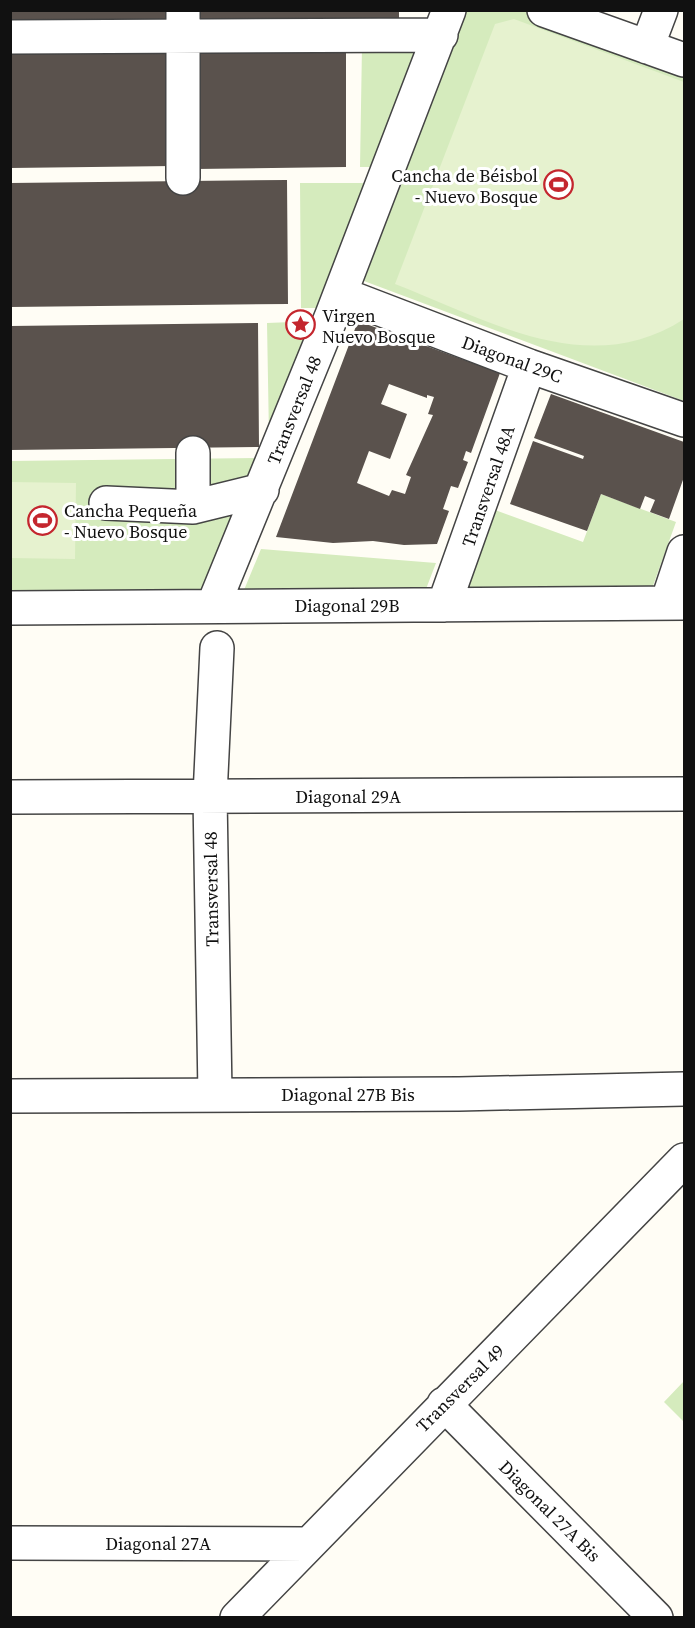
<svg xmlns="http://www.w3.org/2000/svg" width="695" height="1628" font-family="'Source Serif 4',serif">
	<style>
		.green { fill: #d5ebbd }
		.pitch { fill: #e6f2cf }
		.building { fill: #5a524d; fill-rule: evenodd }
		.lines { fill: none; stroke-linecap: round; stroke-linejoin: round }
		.minor-casing { stroke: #444; stroke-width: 36 }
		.minor { stroke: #fff; stroke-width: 33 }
		.labels { text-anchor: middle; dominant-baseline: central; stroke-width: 6; stroke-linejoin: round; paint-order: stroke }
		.poi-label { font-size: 18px; fill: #111; stroke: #fff; text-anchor: start }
		.street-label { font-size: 18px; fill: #111; stroke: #fff }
	</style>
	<rect width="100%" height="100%" fill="#fffdf5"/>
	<!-- green -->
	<path class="green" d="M466,11H526L684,70V401L364,281Z
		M422,44L373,167H360L362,46Z
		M300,183H365L325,308H301Z
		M317,321L269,437L267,323Z
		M262,458L208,593L11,594L10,461Z
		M601,494L676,522L650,594H465L495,510L583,542Z
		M261,549L436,563L426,589L244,590Z
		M684,1381V1422L664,1402Z"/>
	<!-- pitch -->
	<path class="pitch" d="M514,19L684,82V319C589,381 488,320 395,284L495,24Z
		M11,482L76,483L75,559L11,558Z"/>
	<!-- building -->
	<path class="building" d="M10,10H173V23L10,25Z
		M192,10H399V25L192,27Z
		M172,42L173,166L10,168V44Z
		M346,43V167L195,169L194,45Z
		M287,180L288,304L10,307V183Z
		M358,321L500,373L471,453L466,451L463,460L468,462L458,488L451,486L443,509L449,511L437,544L404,545L373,541L333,543L276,537ZM389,384L427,398V395L434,397L428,414L433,415L406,475L411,477L405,494L392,490L389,496L357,483L369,451L390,459L407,414L381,404Z
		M258,323L259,447L10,450V326Z
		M551,394L684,442V477L669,519L650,512L655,500L645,496L640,509L601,494L587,531L510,504L533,441L583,459L584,456L534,438Z"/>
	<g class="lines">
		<defs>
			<path id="minor" d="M183,10V178
				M544,10L684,60
				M10,37L441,35
				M647,47L661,10
				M341,294L529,366L684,420
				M106,503L193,507L262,490
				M193,507V453
				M667,603L684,552
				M444,605L529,366
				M213,606L332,315L449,10
				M10,608L684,603
				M10,797L684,794
				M215,1094L210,796L217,648
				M10,1096L459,1094L684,1089
				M444,1404L656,1618
				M10,1543L306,1544
				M237,1618L684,1160"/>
		</defs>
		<!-- minor casing -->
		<use href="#minor" class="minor-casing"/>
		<!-- minor -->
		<use href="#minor" class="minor"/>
	</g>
	<!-- icons -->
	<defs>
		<symbol id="stadium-ring" viewBox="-11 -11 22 22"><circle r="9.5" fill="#fff" stroke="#c4262e" stroke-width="1.5"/><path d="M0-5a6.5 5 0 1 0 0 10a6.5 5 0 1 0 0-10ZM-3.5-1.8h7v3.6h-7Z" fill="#c4262e"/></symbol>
		<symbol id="sight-ring" viewBox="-11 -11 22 22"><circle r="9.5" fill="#fff" stroke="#c4262e" stroke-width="1.5"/><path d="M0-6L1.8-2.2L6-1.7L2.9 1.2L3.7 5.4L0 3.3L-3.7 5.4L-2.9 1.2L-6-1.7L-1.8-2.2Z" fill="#c4262e"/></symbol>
	</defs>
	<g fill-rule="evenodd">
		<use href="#stadium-ring" x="542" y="168" width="33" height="33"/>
		<use href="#sight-ring" x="284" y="308" width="33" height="33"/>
		<use href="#stadium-ring" x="26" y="504" width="33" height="33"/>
	</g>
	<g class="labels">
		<!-- poi labels -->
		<g class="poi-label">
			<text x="538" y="175" text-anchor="end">Cancha de Béisbol<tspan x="538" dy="21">- Nuevo Bosque</tspan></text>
			<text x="322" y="315">Virgen<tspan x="322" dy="21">Nuevo Bosque</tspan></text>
			<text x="64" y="510">Cancha Pequeña<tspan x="64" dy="21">- Nuevo Bosque</tspan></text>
		</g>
		<!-- street labels -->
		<g class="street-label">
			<text transform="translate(512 359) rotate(20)">Diagonal 29C</text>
			<text transform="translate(294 410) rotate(-68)">Transversal 48</text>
			<text transform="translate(488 486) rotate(-71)">Transversal 48A</text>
			<text x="347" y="605">Diagonal 29B</text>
			<text x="348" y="796">Diagonal 29A</text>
			<text transform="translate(211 889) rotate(-91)">Transversal 48</text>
			<text x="348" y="1094">Diagonal 27B Bis</text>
			<text transform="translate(460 1388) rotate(-45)">Transversal 49</text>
			<text transform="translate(550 1511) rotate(45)">Diagonal 27A Bis</text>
			<text x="158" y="1543">Diagonal 27A</text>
		</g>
	</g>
	<!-- border -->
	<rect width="695" height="1628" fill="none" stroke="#111111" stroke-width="24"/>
</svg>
